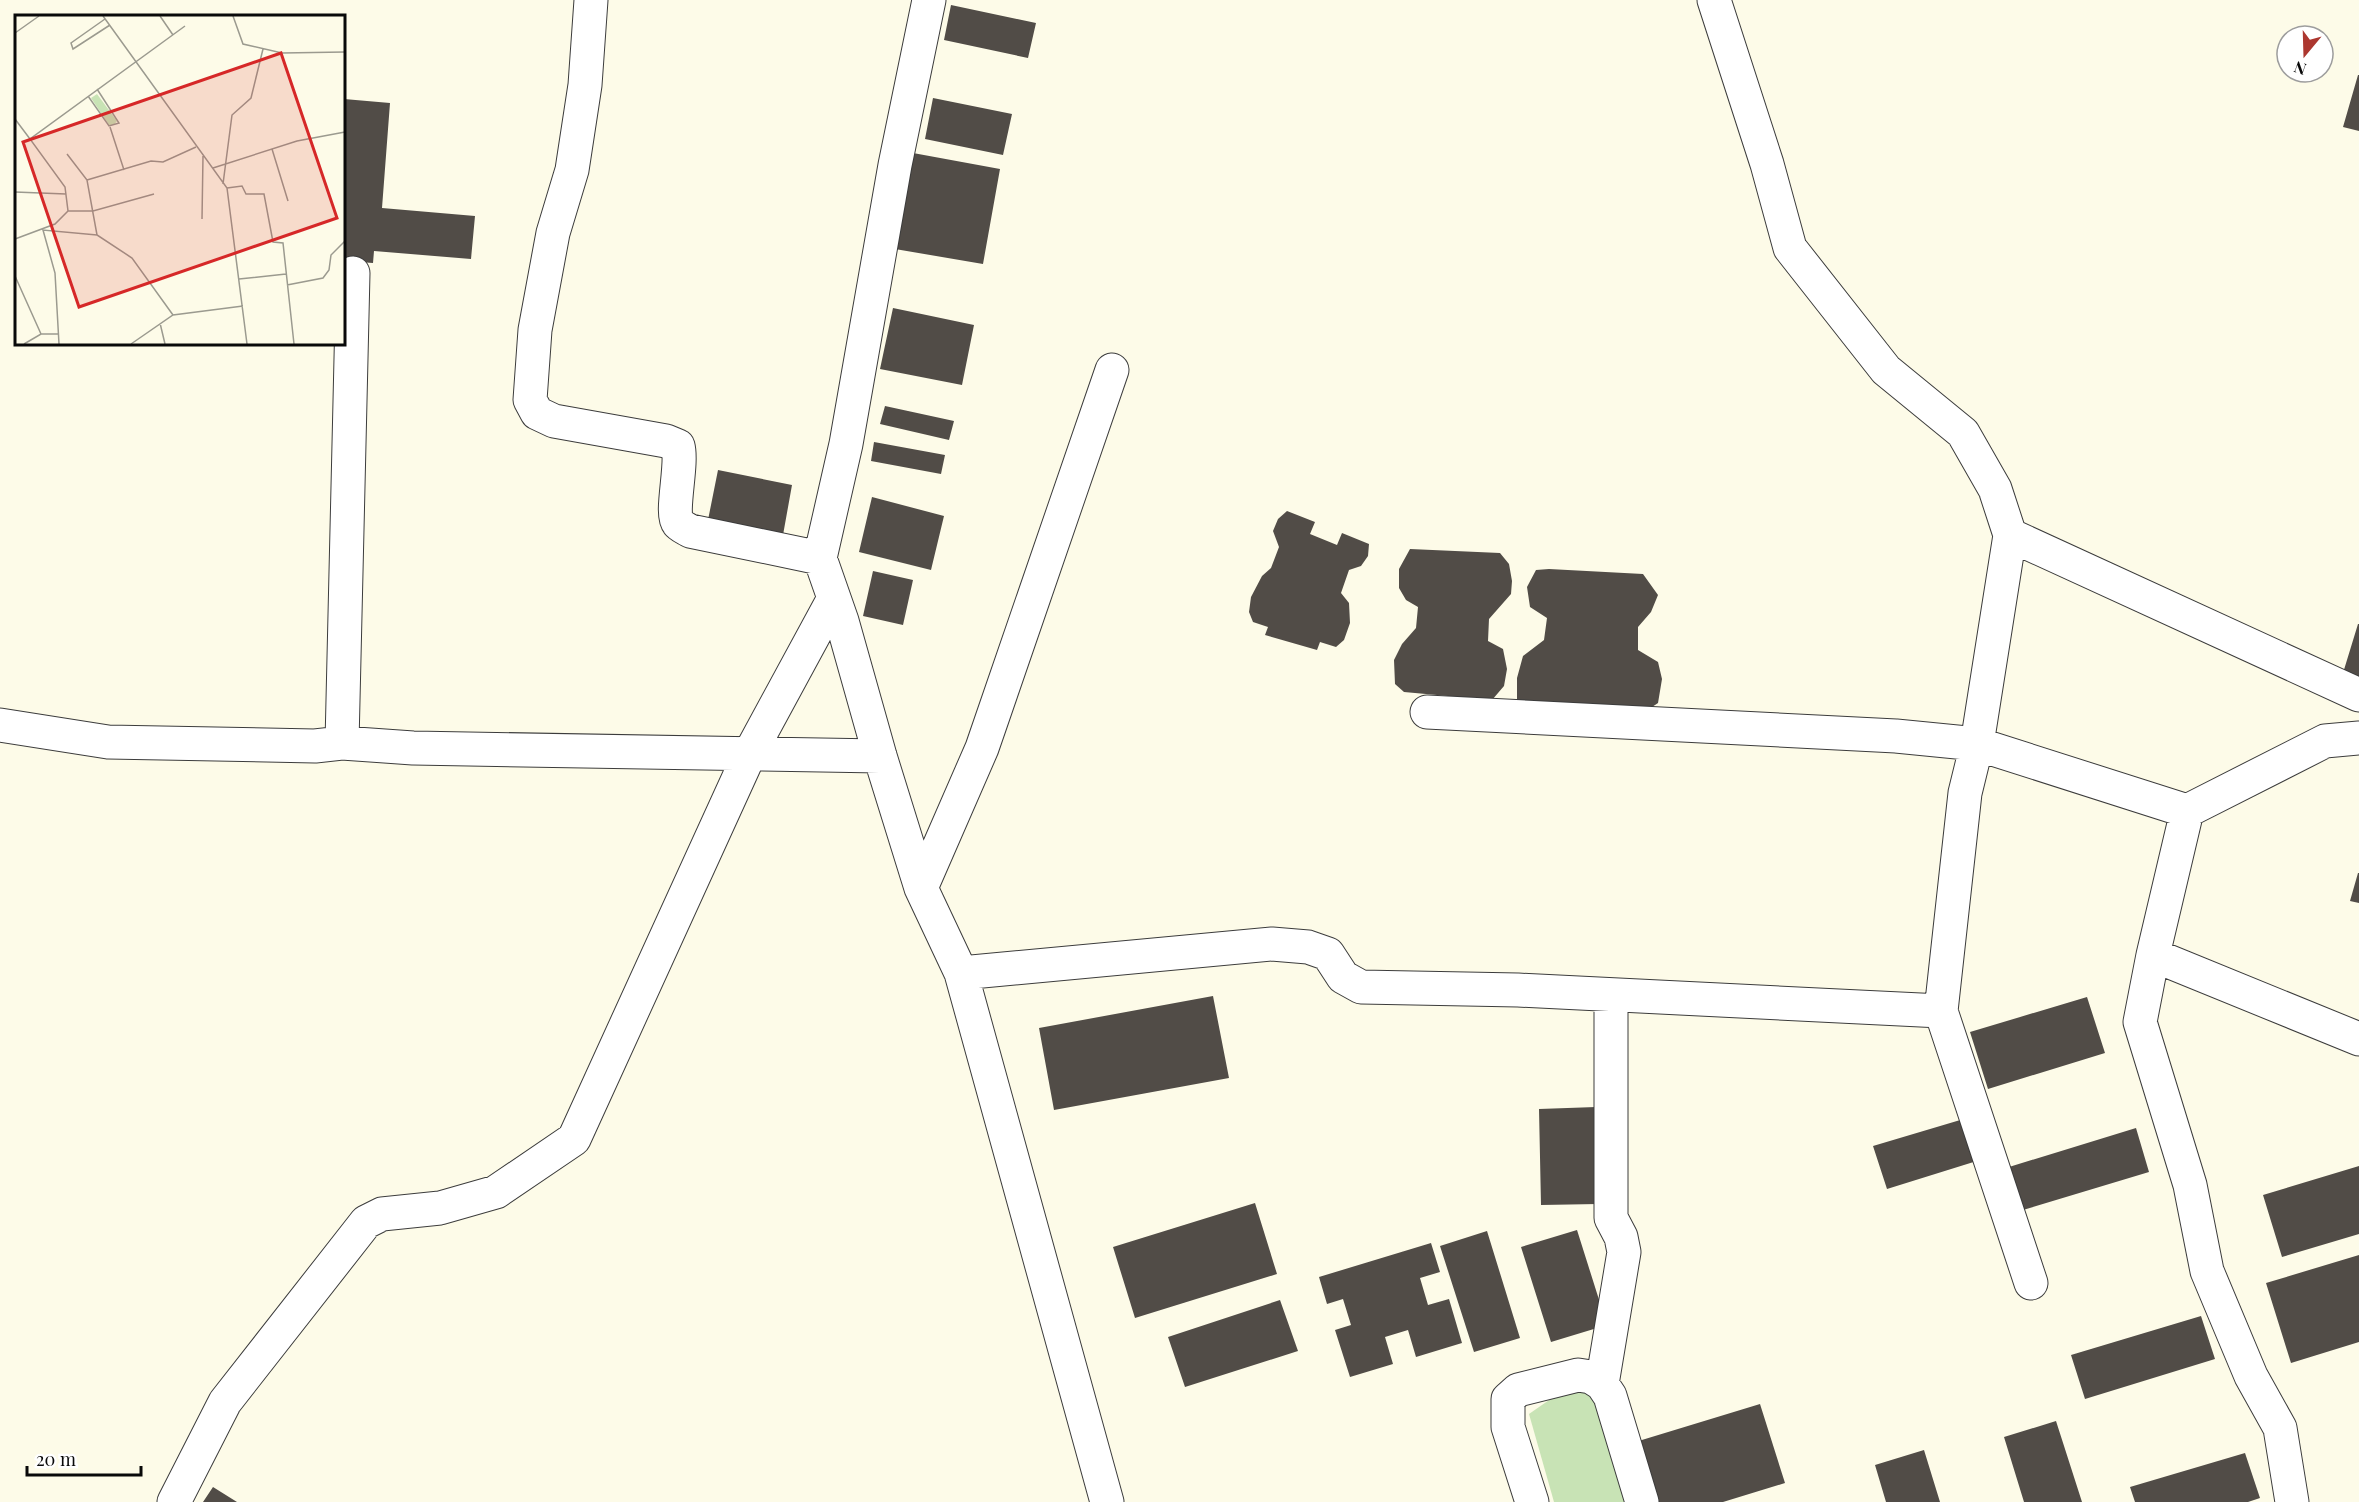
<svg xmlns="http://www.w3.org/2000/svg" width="2359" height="1502" font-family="'Playfair Display',serif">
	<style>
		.green { fill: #c8e3b5 }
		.building { fill: #514c47 }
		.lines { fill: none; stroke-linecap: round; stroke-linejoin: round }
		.minor-casing { stroke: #3c3c3c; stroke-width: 35 }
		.minor { stroke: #fff; stroke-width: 33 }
		.inset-road { fill: none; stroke: #9b9a8f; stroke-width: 1.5 }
		.view { fill: #d62828; fill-opacity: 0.15; stroke: #d62828; stroke-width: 3 }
		.inset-edge { fill: none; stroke: #090909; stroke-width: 3 }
	</style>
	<rect width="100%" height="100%" fill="#fdfbe8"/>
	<!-- green -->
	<path class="green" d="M1565,1389L1606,1397L1648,1502H1554L1529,1414Z"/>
	<!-- building -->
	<path class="building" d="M951,5L1036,23L1028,58L944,40Z
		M2358,75H2359V131L2343,127Z
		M933,98L1012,114L1003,155L925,139Z
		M344,99L390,103L382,208L475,216L471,259L374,251L373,263L344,261Z
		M913,153L1000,169L983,264L895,249Z
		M893,308L974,325L962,385L880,369Z
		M885,406L954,421L949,440L880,424Z
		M874,442L945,455L941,474L871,461Z
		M718,470L792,485L783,535L708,520Z
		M872,497L944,516L931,570L859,552Z
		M1287,511L1315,522L1310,534L1337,545L1342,533L1369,544L1368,556L1361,566L1349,570L1341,593L1349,603L1350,623L1344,640L1336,647L1320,642L1317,650L1265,635L1268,627L1253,622L1249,612L1251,597L1262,576L1271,568L1279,547L1273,531L1278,519Z
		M1410,549L1500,553L1509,564L1512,581L1511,594L1489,619L1488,641L1503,649L1507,669L1504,686L1492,700L1404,692L1395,684L1394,660L1402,644L1416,628L1418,607L1406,600L1399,588V569Z
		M1549,569L1643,574L1658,595L1651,612L1638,627V650L1658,662L1662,679L1658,703L1637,717L1517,702V678L1523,656L1544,640L1547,618L1530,607L1527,587L1536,570Z
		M873,571L913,580L903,625L863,616Z
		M2358,624H2359V678L2343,673Z
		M2358,873H2359V903L2350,901Z
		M1213,996L1229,1078L1054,1110L1039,1028Z
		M2087,997L2105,1053L1988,1089L1970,1032Z
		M1596,1107L1598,1204L1541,1205L1539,1109Z
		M1967,1118L1980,1160L1887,1189L1873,1146Z
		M2136,1128L2149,1172L2023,1210L2009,1167Z
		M2359,1166V1234L2282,1257L2263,1195Z
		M1255,1203L1277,1274L1135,1318L1113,1247Z
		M1577,1230L1607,1325L1551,1342L1521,1247Z
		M1487,1231L1520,1338L1474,1352L1440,1246Z
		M1431,1243L1440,1272L1420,1278L1428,1305L1449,1299L1462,1343L1416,1357L1408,1330L1385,1337L1393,1364L1350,1377L1335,1330L1351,1325L1343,1299L1327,1304L1319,1277Z
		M2359,1255V1342L2291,1363L2266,1283Z
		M1280,1300L1298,1351L1185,1387L1168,1337Z
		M2201,1316L2215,1359L2085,1399L2071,1355Z
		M1760,1404L1785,1483L1723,1502H1650L1632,1443Z
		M2056,1421L2082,1502H2024L2004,1437Z
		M1924,1450L1940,1502H1886L1875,1465Z
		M2245,1453L2260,1498L2248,1502H2135L2130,1487Z
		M213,1487L237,1502H203Z"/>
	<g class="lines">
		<defs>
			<path id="minor" d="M591,0L585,85L572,170L553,233L535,330L530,400L537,413L554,421L666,441L678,446C683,464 670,514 678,523C680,526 687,529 690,531L820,558
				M929,0L895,165L846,444L820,558L842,621L880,756L921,888L961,973L1107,1502
				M1714,0L1767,164L1790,248L1886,370L1963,433L1995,489L2010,535L1977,744L1965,793L1941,1011L2031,1283
				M2010,535L2359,695
				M1427,712L1896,736L1977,744L2187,811
				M0,725L108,742L315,746L342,743L413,748L880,756
				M342,743L353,273
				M921,888L982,748L1112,370
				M2153,955L2359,1039
				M961,973L1272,944L1308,947L1328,954L1343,977L1361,987L1518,990L1941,1011
				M1602,1384L1624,1252L1621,1237L1611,1218V995
				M174,1502L225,1402L366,1222L382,1214L440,1208L496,1192L574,1139L750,753L834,598
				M1532,1502L1508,1427V1399L1518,1390L1578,1375L1591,1377L1602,1384L1610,1396L1642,1502
				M2292,1502L2280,1428L2251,1376L2207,1271L2190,1185L2140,1022L2153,955L2187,811L2325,741L2359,738"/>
		</defs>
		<!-- minor casing -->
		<use href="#minor" class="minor-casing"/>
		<!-- minor -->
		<use href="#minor" class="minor"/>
	</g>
	<!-- overview -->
	<g transform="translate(15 15)">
		<rect width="330" height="330" fill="#fdfbe8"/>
		<path d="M82,79L102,106L99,110H94L76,83Z" fill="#c8e3b5"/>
		<path class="inset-road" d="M88,1L212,173L232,329M145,1L158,20M218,1L228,29L267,38L330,37M90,4L56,28L58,34L95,10M0,18L24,1M73,81L94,111L104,108L82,74M0,104L15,124M95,112L109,155M257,134L273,186M52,139L72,165L82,220L117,243L158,300M198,153L282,126L330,117M72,165L136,146L148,147L181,132M208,169L217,100L236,83L248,34M212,173L227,171L231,179H249L258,227L268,228L279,329M0,177L51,179M53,196H78L139,179M187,204L188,141M0,224L40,209L53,196L50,172L15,124L170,11M0,261L26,319M224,264L271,259M272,270L308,263L314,255L316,240L330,226M145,308L150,329M9,329L26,319H43M44,329L40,258L28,215L82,220M116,329L158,300L228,291"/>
		<path class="view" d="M266,38L322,203L64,292L8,127Z"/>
		<rect width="330" height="330" class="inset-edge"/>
	</g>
	<!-- north arrow -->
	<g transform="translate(2305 54) rotate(199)"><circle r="28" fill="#ffffff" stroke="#9d9d9d" stroke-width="1.5"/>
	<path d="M0-4.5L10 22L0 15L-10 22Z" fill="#ac372f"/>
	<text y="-9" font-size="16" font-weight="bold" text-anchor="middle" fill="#090909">N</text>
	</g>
	<!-- scale -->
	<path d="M27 1466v9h114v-9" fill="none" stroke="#090909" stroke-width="3"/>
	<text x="36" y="1466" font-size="18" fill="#090909" stroke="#ffffff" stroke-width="4.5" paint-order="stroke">20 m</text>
</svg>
